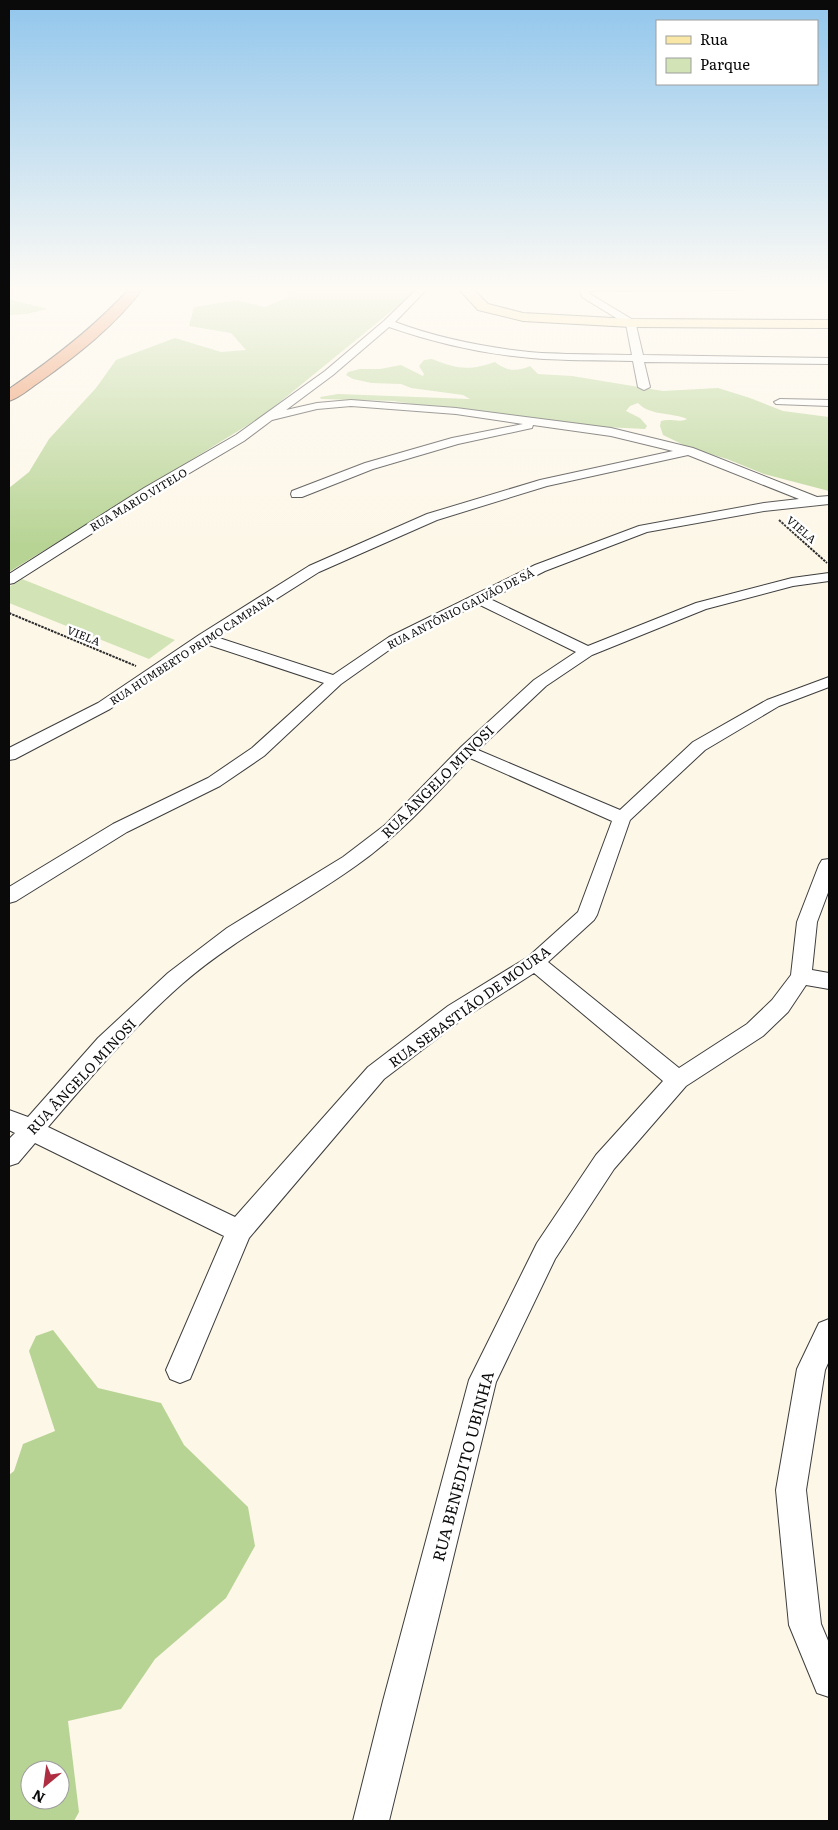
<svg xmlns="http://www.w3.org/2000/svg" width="838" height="1830" font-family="Literata,serif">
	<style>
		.green { fill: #d2e4b5 }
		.forest { fill: #b8d495; fill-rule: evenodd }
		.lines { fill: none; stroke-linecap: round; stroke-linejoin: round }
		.street-casing { stroke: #3d3d3d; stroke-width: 2 }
		.secondary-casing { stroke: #2c2c2c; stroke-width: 2 }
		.highway-casing { stroke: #1b1b1b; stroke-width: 2 }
		.path { stroke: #2c2c2c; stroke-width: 2; stroke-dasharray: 2.5 1; stroke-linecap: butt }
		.street { fill: #fff; fill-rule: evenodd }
		.secondary { fill: #f9e7a7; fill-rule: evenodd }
		.highway { fill: #ea8c59; fill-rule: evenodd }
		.labels { text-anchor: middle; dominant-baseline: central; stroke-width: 5; stroke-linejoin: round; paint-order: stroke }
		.far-street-label { font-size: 11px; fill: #0a0a0a; stroke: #fff }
		.street-label { font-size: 14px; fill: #0a0a0a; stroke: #fff }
		.near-street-label { font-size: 16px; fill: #0a0a0a; stroke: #fff }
	</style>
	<rect width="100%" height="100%" fill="#fdf7e8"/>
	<!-- green -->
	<path class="green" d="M22,579L175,640L149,659L9,603V587Z"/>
	<!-- forest -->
	<path class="forest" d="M277,287H421L264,415L9,572V488L29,472L49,439L96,388L116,360L175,338L221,352L246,350L231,333L189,326L194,307L237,300L265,307L290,296Z
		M9,299L48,309L27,314L9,315Z
		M432,359C457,369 469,371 495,362C506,371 517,372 530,366L538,374L572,376L663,391L718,388L750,398L783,411L829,417V491L764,474L727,459L692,449L663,435L660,426L661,421C670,418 681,423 687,419C671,412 650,416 638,403L630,406L626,411L640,418L647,426L645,429L564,425L498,418L394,401L321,399L320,397L338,394L470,399L463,395L411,388L401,384L372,383L353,379L346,375L348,372L360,369H380L401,365L423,376L424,374L419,366L424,360Z
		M53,1330L98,1388L161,1403L184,1445L248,1507L255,1546L226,1598L155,1659L121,1709L68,1721L79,1812L74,1821H9V1475L14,1471L23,1444L55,1431L29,1351L36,1336ZM30,1770H60V1800H30Z"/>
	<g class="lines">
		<defs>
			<path id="street" d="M419,287H429L395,322C438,338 483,347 529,352C563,355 598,354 632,355L626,324L582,297L579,287H745L741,290L589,291L590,294L635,321L643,355L829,358V364L644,362L650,387L644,390L638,387L633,361C599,360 565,361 531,358C483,354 435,343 389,327L333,375L286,410L317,403L351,400L456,408L611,428L693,448L817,497L829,496V504L764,511L647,532L545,571L490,599L588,646L696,603L792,578L829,573V581L793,586L706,609L592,655L546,686L478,750L620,810L693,742L767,700L829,677V687L779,706L705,750L630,820L597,915L594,920L548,962L679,1068L747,1024L772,1000L791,975L797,922L819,865L822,860L829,859V890L817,922L812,970L829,973V989L806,985L788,1012L763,1036L686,1086L614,1169L555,1259L496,1382L389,1821H353L383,1701L469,1380L537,1243L596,1155L663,1081L534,973L464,1018L384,1079L249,1238L190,1379L180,1383L170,1379L166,1370L224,1236L35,1143L18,1163L9,1166V1139L15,1133L9,1130V1110L28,1117L98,1038L168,973L227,928L343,857L385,825L461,747L534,680L576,652L478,604L399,643L341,684L264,756L220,786L127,832L16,901L9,903V887L113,824L208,778L252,748L324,683L206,644L110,709L15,759L9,760V748L98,703L199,635L309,566L427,514L540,480L673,451L611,436L533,425L532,428L458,444L373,469L302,497H292L291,494L292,491L365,463L452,438L523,424L456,414L351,406L317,409L272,420L244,441L154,494L14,583L9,584V574L144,488L236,435L325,371L384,321ZM688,455L799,499L764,503L639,526L535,565L389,637L333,675L216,637L319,572L437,520L547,486ZM470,758L612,821L578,912L528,957L448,1006L368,1067L235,1217L48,1127C91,1077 133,1027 182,984C236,937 300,906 357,865C400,835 434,796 470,758Z
				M780,399L829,400V406L776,404L774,402Z
				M829,1319V1361L825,1370L806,1490L821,1624L829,1643V1697L817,1693L789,1625L776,1490L797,1369L819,1323Z"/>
			<path id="secondary" d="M457,287H471L488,304L523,313L631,319L829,320V328L631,327L523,321L478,310Z"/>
			<path id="highway" d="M131,287H144C116,325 76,356 38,383C29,389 19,398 9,401V389C53,359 95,327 131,287Z"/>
		</defs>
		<!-- street casing -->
		<use href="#street" class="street-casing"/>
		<!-- secondary casing -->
		<use href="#secondary" class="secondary-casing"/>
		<!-- highway casing -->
		<use href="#highway" class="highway-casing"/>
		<!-- path -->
		<path class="path" d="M779,520L827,563
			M9,613L136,666"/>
		<!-- street -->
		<use href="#street" class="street"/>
		<!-- secondary -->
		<use href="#secondary" class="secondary"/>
		<!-- highway -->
		<use href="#highway" class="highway"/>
	</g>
	<!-- sky -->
	<linearGradient id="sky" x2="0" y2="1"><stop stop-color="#91c6ec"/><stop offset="0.53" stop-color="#fefbf5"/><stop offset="1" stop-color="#fefbf5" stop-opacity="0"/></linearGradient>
	<rect width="838" height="544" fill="url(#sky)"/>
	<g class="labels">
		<!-- far-street labels -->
		<g class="far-street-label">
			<text transform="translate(138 499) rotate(-31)">RUA MARIO VITELO</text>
			<text transform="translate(802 529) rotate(41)">VIELA</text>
			<text transform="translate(460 608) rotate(-27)">RUA ANTÔNIO GALVÃO DE SÁ</text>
			<text transform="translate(84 635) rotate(22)">VIELA</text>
			<text transform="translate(191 649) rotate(-33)">RUA HUMBERTO PRIMO CAMPANA</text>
		</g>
		<!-- street labels -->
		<g class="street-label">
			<text transform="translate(437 781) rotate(-45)">RUA ÂNGELO MINOSI</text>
			<text transform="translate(469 1006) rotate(-36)">RUA SEBASTIÃO DE MOURA</text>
			<text transform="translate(81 1076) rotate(-47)">RUA ÂNGELO MINOSI</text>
		</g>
		<!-- near-street labels -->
		<g class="near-street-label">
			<text transform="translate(462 1466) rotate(-75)">RUA BENEDITO UBINHA</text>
		</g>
	</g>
	<!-- border -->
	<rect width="838" height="1830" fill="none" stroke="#0a0a0a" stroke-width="20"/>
	<!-- legend -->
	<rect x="656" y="20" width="162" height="65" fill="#ffffff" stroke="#9d9d9d"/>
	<rect x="666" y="36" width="25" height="8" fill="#f9e7a7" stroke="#9d9d9d"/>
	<text x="700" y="45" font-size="15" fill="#0a0a0a">Rua</text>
	<rect x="666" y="58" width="25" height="15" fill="#d2e4b5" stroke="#9d9d9d"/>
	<text x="700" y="70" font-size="15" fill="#0a0a0a">Parque</text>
	<!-- north arrow -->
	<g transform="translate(45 1785) rotate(209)"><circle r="24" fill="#ffffff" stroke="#9d9d9d"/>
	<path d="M0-4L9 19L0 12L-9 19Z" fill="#af2d41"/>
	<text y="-8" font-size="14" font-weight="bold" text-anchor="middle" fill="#0a0a0a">N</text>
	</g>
</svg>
